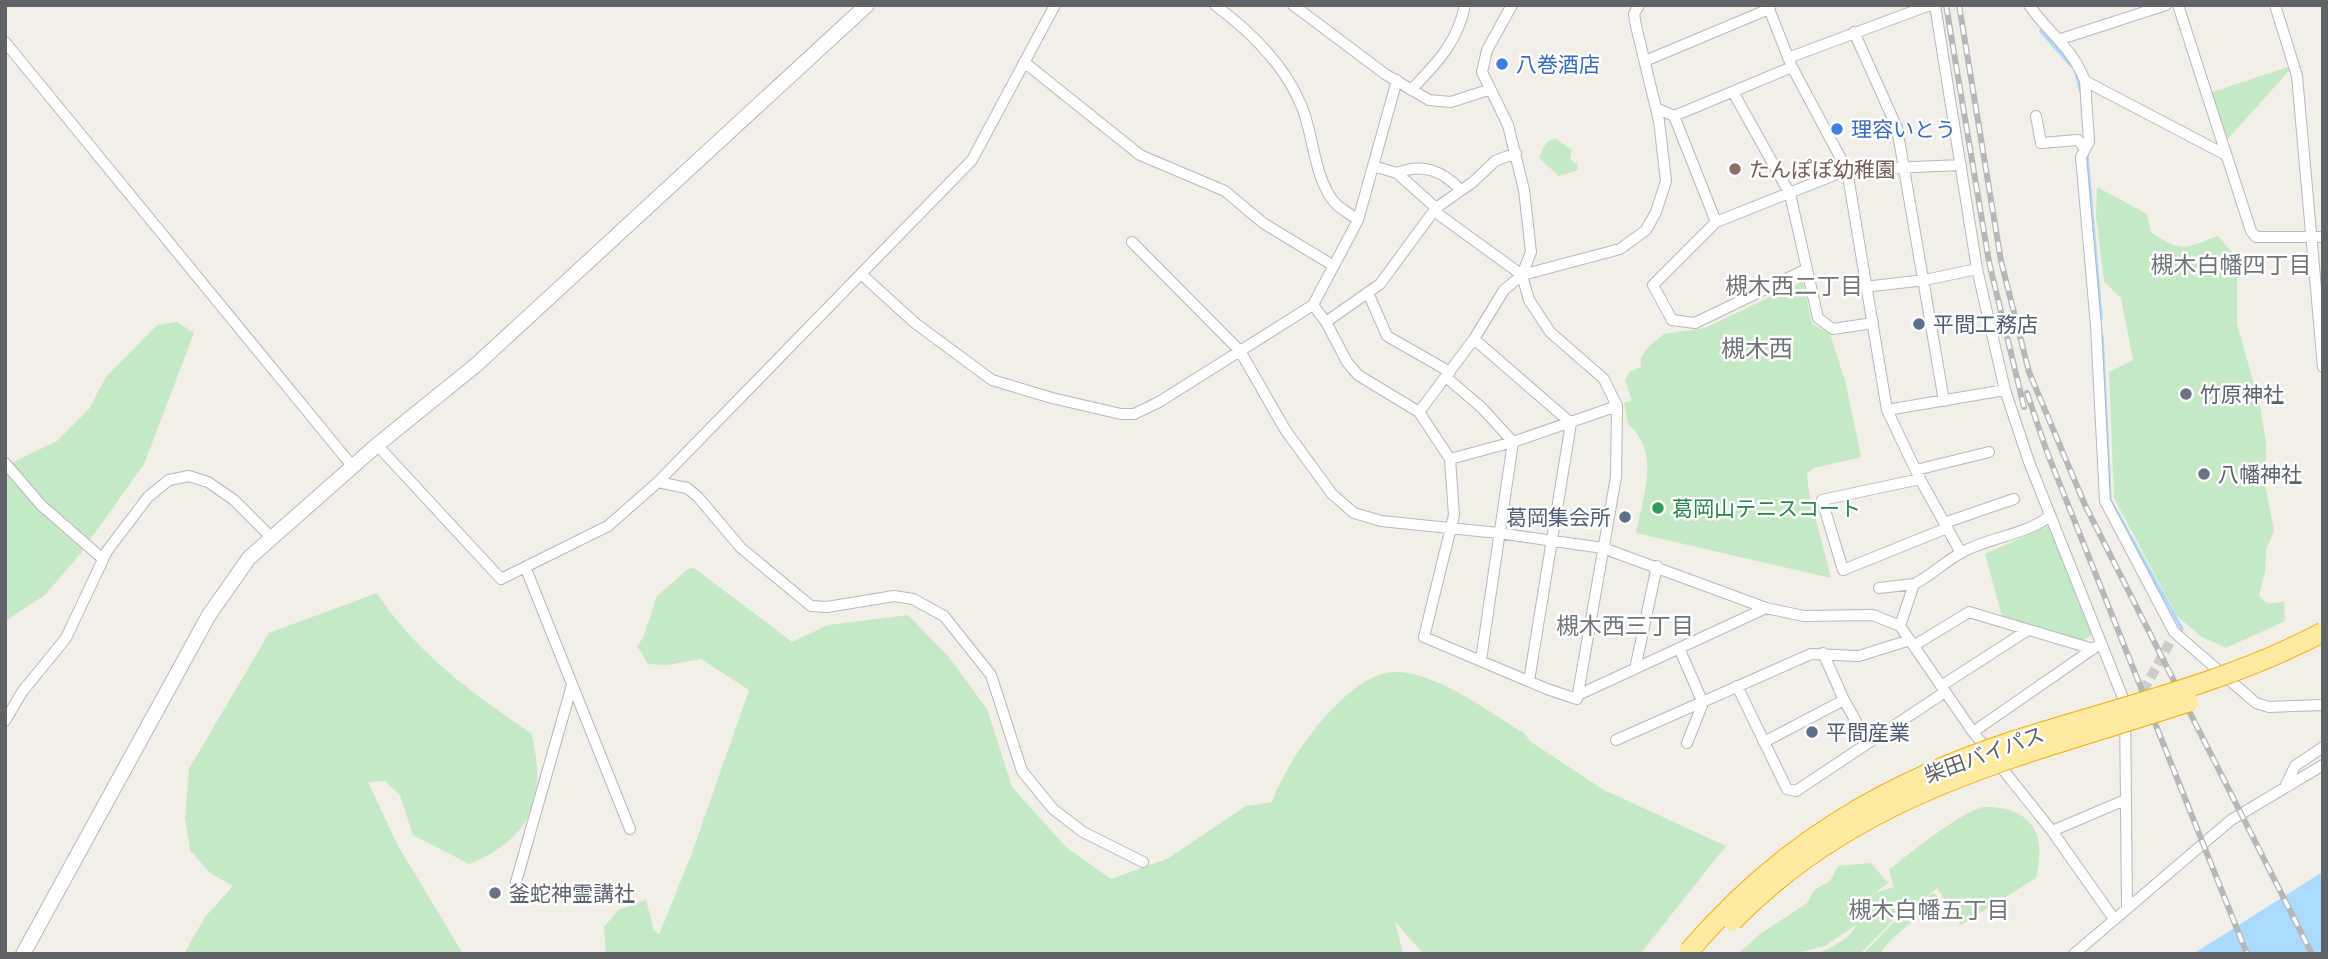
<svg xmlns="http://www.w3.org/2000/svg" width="2328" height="959" font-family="Ubuntu,'Noto Sans JP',sans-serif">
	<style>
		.green { fill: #c5e8c5 }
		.water { fill: #aadaff }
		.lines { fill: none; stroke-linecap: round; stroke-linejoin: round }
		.stream { stroke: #aadaff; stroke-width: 3.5 }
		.minor-tunnel { stroke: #ccccc8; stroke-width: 10; stroke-dasharray: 10 5; stroke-linecap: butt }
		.minor-casing { stroke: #b5b8bc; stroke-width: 12 }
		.tertiary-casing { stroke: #b5b8bc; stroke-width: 16 }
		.minor { stroke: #fff; stroke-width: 10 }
		.tertiary { stroke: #fff; stroke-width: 14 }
		.rail-casing { stroke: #b6b7b8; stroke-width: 6 }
		.rail { stroke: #fff; stroke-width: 3.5; stroke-dasharray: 10; stroke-linecap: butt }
		.trunk-bridge-casing { stroke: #f9ab00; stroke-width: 21; stroke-linecap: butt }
		.trunk-bridge { stroke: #feeaa1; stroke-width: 19 }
		.shop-dot { fill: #3f7fe0; stroke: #fff; stroke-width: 2.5 }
		.education-dot { fill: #8d6e63; stroke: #fff; stroke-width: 2.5 }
		.service-dot { fill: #5c6f8a; stroke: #fff; stroke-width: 2.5 }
		.worship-dot { fill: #6b7280; stroke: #fff; stroke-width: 2.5 }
		.leisure-dot { fill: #2e9e5b; stroke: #fff; stroke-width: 2.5 }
		.labels { text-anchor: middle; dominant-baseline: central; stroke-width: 5; stroke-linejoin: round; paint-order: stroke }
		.shop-label { font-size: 21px; fill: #366cbe; stroke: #fff; text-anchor: start }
		.education-label { font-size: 21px; fill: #785e54; stroke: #fff; text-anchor: start }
		.service-label { font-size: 21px; fill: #4e5e75; stroke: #fff; text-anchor: start }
		.worship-label { font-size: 21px; fill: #5b616d; stroke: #fff; text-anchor: start }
		.leisure-label { font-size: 21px; fill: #27864d; stroke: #fff; text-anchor: start }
		.street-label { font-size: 21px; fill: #5f6368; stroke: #fff }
		.neighbourhood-label { font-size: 23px; fill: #70757a; stroke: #fff }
		.quarter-label { font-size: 24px; fill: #70757a; stroke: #fff }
	</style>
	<rect width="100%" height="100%" fill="#f1efe8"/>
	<!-- green -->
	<path class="green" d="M2288,67L2289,71L2225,142L2210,93Z
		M1555,138L1572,150L1570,159L1577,164L1578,170L1559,176L1539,158L1546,143Z
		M2097,187L2147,214L2151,232C2183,254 2184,248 2218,236L2237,258V324L2260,406L2266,443L2265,484L2274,531L2266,550L2265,572L2259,595C2266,606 2273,604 2284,601L2285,621L2226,648L2202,637L2177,616L2114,498L2109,372L2133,360L2121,298L2104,281L2096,216Z
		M1803,281L1812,324L1830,334L1846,384L1861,457L1814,468L1807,473L1809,493L1831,578L1636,533C1643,496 1661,452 1628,424L1624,403L1632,400L1625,381L1629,372L1641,367V357L1649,346L1664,334L1705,328Z
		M177,322L194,333L144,464L80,554L45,595L5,621V466L57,441L89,409L106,377L157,325Z
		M2050,525L2094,633L2081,642L2002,616L1985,554Z
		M694,568L792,642L828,625L908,615L948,656L987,709L1012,787L1066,847L1111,879L1169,858L1246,806L1272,802C1286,761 1349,669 1398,672C1439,674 1489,712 1524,733L1531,742L1604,790L1726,846L1640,954H1424L1395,922L1403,954H606L604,927L618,910L646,900L654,930L659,935L692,853L749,690L701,659L667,665L648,664L637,646L643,638L657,596L688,569Z
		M377,593C414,651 474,695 531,733C548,796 531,840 469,864L413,835L400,795L385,781L368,782L398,846L463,954H184L205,917L233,886L210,873L190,850L185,818L189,769L269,633Z
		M1983,807C2032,806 2047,834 2036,878L1961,925L1937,888L1906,913L1895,918L1860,954H1817C1865,933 1849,928 1875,893L1894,887L1889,870C1911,852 1958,814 1983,807Z
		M1871,863L1888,883L1862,903L1857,924L1825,946L1793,954H1738L1760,934L1807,903L1814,890L1830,881L1838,866Z
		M1933,893L1937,896C1922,918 1895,931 1880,954H1863L1897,919Z"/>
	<!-- water -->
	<path class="water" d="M2323,872V954H2193L2313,878Z"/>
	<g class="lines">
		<!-- stream -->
		<path class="stream" d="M2041,31L2072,66
			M2076,72L2081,92
			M2087,156L2101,318
			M2102,336L2110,500L2182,629"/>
		<!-- minor-tunnel -->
		<path class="minor-tunnel" d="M2136,704L2170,642"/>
		<defs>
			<path id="minor" d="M1215,5C1250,31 1285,65 1302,107C1314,137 1314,180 1336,204C1342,210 1352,215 1358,220
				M1293,5L1385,74L1429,100L1451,102L1488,90
				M1771,5L1769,9L1792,67L1847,170L1887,410L1920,479L1961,553
				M1935,5L1977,269L2005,390L2029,462L2125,703L2127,907
				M2029,5C2049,34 2072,47 2085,81L2226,155
				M2178,5L2251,231L2256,237H2323
				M2275,5L2297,76L2323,367
				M1854,32L1897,128L1944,401
				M2061,39L2166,5
				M5,42L353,467
				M1788,58L1930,5
				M1645,61L1769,9
				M1024,62L1140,155L1225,191L1263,223L1334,266
				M2085,81L2089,142L2081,157L2096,326L2105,501L2174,632L2256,703L2269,707L2323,705
				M1411,90C1436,64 1458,42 1465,5
				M1733,92L1790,194L1818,318L1833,329L1873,323
				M1656,108L1674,116L1716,222
				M1674,116L1792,67
				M2036,116L2041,143L2078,140L2085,149
				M1373,166L1397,173L1436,208L1438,214L1522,275
				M1397,173C1423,163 1441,170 1461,190
				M1132,242L1240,351L1286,431L1332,494L1354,513L1381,521L1498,533L1603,548L1766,608L1804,616L1873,615L1900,626L1973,732L2052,831L2114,919
				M1807,269L1695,323L1672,320L1653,285L1716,222L1847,170L1961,165
				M861,274L915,323L992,380L1052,398L1121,414H1134L1159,402L1313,305L1358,220L1397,80
				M1864,287L1925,280L1977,269
				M1369,295L1387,336L1450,372
				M1313,305L1326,322L1347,362L1358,375L1419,412L1450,459L1454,515L1424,637L1547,689L1577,699L1616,477L1617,406L1604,379L1550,332L1529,300L1522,275L1531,252L1524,190L1508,125L1482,72L1487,50L1512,5
				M1326,322L1380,284L1436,208L1473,182L1495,161L1516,153
				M1474,339L1571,423L1529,681
				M1446,377L1482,408L1513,442L1481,660
				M1887,410L2005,390
				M1419,412L1474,339L1504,290L1522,275L1620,249L1646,230L1656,212L1666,181L1659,121L1636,26L1634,14L1639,5
				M377,445L501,579L608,526L658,482L972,160L1055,5
				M1450,459L1513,442L1617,406
				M5,463L42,506L103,559
				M1916,470L1989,452
				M1920,479L1822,500L1843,570L1947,528
				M658,482L687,488L698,497L741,548L811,606L827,607L894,596L913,599L944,616L991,675L1022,771L1053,809L1083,832L1143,862
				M1944,523L2014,499
				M526,569L630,829
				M1879,588L1914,584
				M1900,626L1914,584C1931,576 1943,563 1959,554C1987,537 2024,536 2050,516
				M1915,645L1969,612L2093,649
				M1679,648L1703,703L1687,743
				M1823,653L1844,700L1868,743
				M1635,669L1657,566
				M1737,686L1787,789L1796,791L1945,692
				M1941,686L2028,630
				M1578,695L1766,608
				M5,721L22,692L66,638L107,551L148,497L169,480L189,476L208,482L234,500L272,538
				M1973,732L2097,646
				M1616,740L1811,654L1859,656L1910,640
				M1764,742L1844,700
				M2286,785L2295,766L2323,747
				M2052,831L2125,800
				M516,882L572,685
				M2074,954L2231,820L2323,765"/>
			<path id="tertiary" d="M23,954L209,615L249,558L377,445L476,365L867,5"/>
		</defs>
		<!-- minor casing -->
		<use href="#minor" class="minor-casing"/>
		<!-- tertiary casing -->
		<use href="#tertiary" class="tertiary-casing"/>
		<!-- minor -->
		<use href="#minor" class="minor"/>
		<!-- tertiary -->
		<use href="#tertiary" class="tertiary"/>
		<defs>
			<path id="rail" d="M1946,5L1989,262L2024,407
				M1959,5L2001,261L2029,372L2085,505L2312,954
				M2027,393L2047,452L2247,954"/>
		</defs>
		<!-- rail casing -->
		<use href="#rail" class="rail-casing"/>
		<!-- rail -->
		<use href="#rail" class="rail"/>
		<defs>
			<path id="trunk-bridge" d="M1733,921C1860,790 2023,756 2189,702
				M1689,951C1779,846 1882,784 2013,741C2118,707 2225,684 2323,632"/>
		</defs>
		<!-- trunk-bridge casing -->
		<use href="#trunk-bridge" class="trunk-bridge-casing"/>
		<!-- trunk-bridge -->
		<use href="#trunk-bridge" class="trunk-bridge"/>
	</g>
	<!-- markers -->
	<g class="shop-dot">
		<circle cx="1502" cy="64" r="7"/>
		<circle cx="1837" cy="129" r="7"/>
	</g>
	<circle class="education-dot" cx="1735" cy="169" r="7"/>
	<g class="service-dot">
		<circle cx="1919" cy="324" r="7"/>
		<circle cx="1625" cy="517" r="7"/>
		<circle cx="1812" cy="732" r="7"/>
	</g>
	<g class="worship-dot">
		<circle cx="2186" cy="394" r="7"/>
		<circle cx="2204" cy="474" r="7"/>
		<circle cx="495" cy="893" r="7"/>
	</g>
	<circle class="leisure-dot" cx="1658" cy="508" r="7"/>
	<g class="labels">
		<!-- shop labels -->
		<g class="shop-label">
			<text x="1516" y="64">八巻酒店</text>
			<text x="1851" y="129">理容いとう</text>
		</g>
		<!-- education labels -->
		<g class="education-label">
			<text x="1749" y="169">たんぽぽ幼稚園</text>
		</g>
		<!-- service labels -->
		<g class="service-label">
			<text x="1933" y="324">平間工務店</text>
			<text x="1611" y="517" text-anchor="end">葛岡集会所</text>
			<text x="1826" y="732">平間産業</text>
		</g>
		<!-- worship labels -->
		<g class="worship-label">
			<text x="2200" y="394">竹原神社</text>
			<text x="2218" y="474">八幡神社</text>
			<text x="509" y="893">釜蛇神霊講社</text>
		</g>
		<!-- leisure labels -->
		<g class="leisure-label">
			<text x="1672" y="508">葛岡山テニスコート</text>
		</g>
		<!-- street labels -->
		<g class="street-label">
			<text transform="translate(1984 754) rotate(-20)">柴田バイパス</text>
		</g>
		<!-- neighbourhood labels -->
		<g class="neighbourhood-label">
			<text x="2231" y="264">槻木白幡四丁目</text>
			<text x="1794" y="285">槻木西二丁目</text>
			<text x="1625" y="625">槻木西三丁目</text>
			<text x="1929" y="909">槻木白幡五丁目</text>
		</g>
		<!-- quarter labels -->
		<g class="quarter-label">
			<text x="1757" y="348">槻木西</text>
		</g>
	</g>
	<!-- border -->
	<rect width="2328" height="959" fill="none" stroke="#5f6368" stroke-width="14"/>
</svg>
